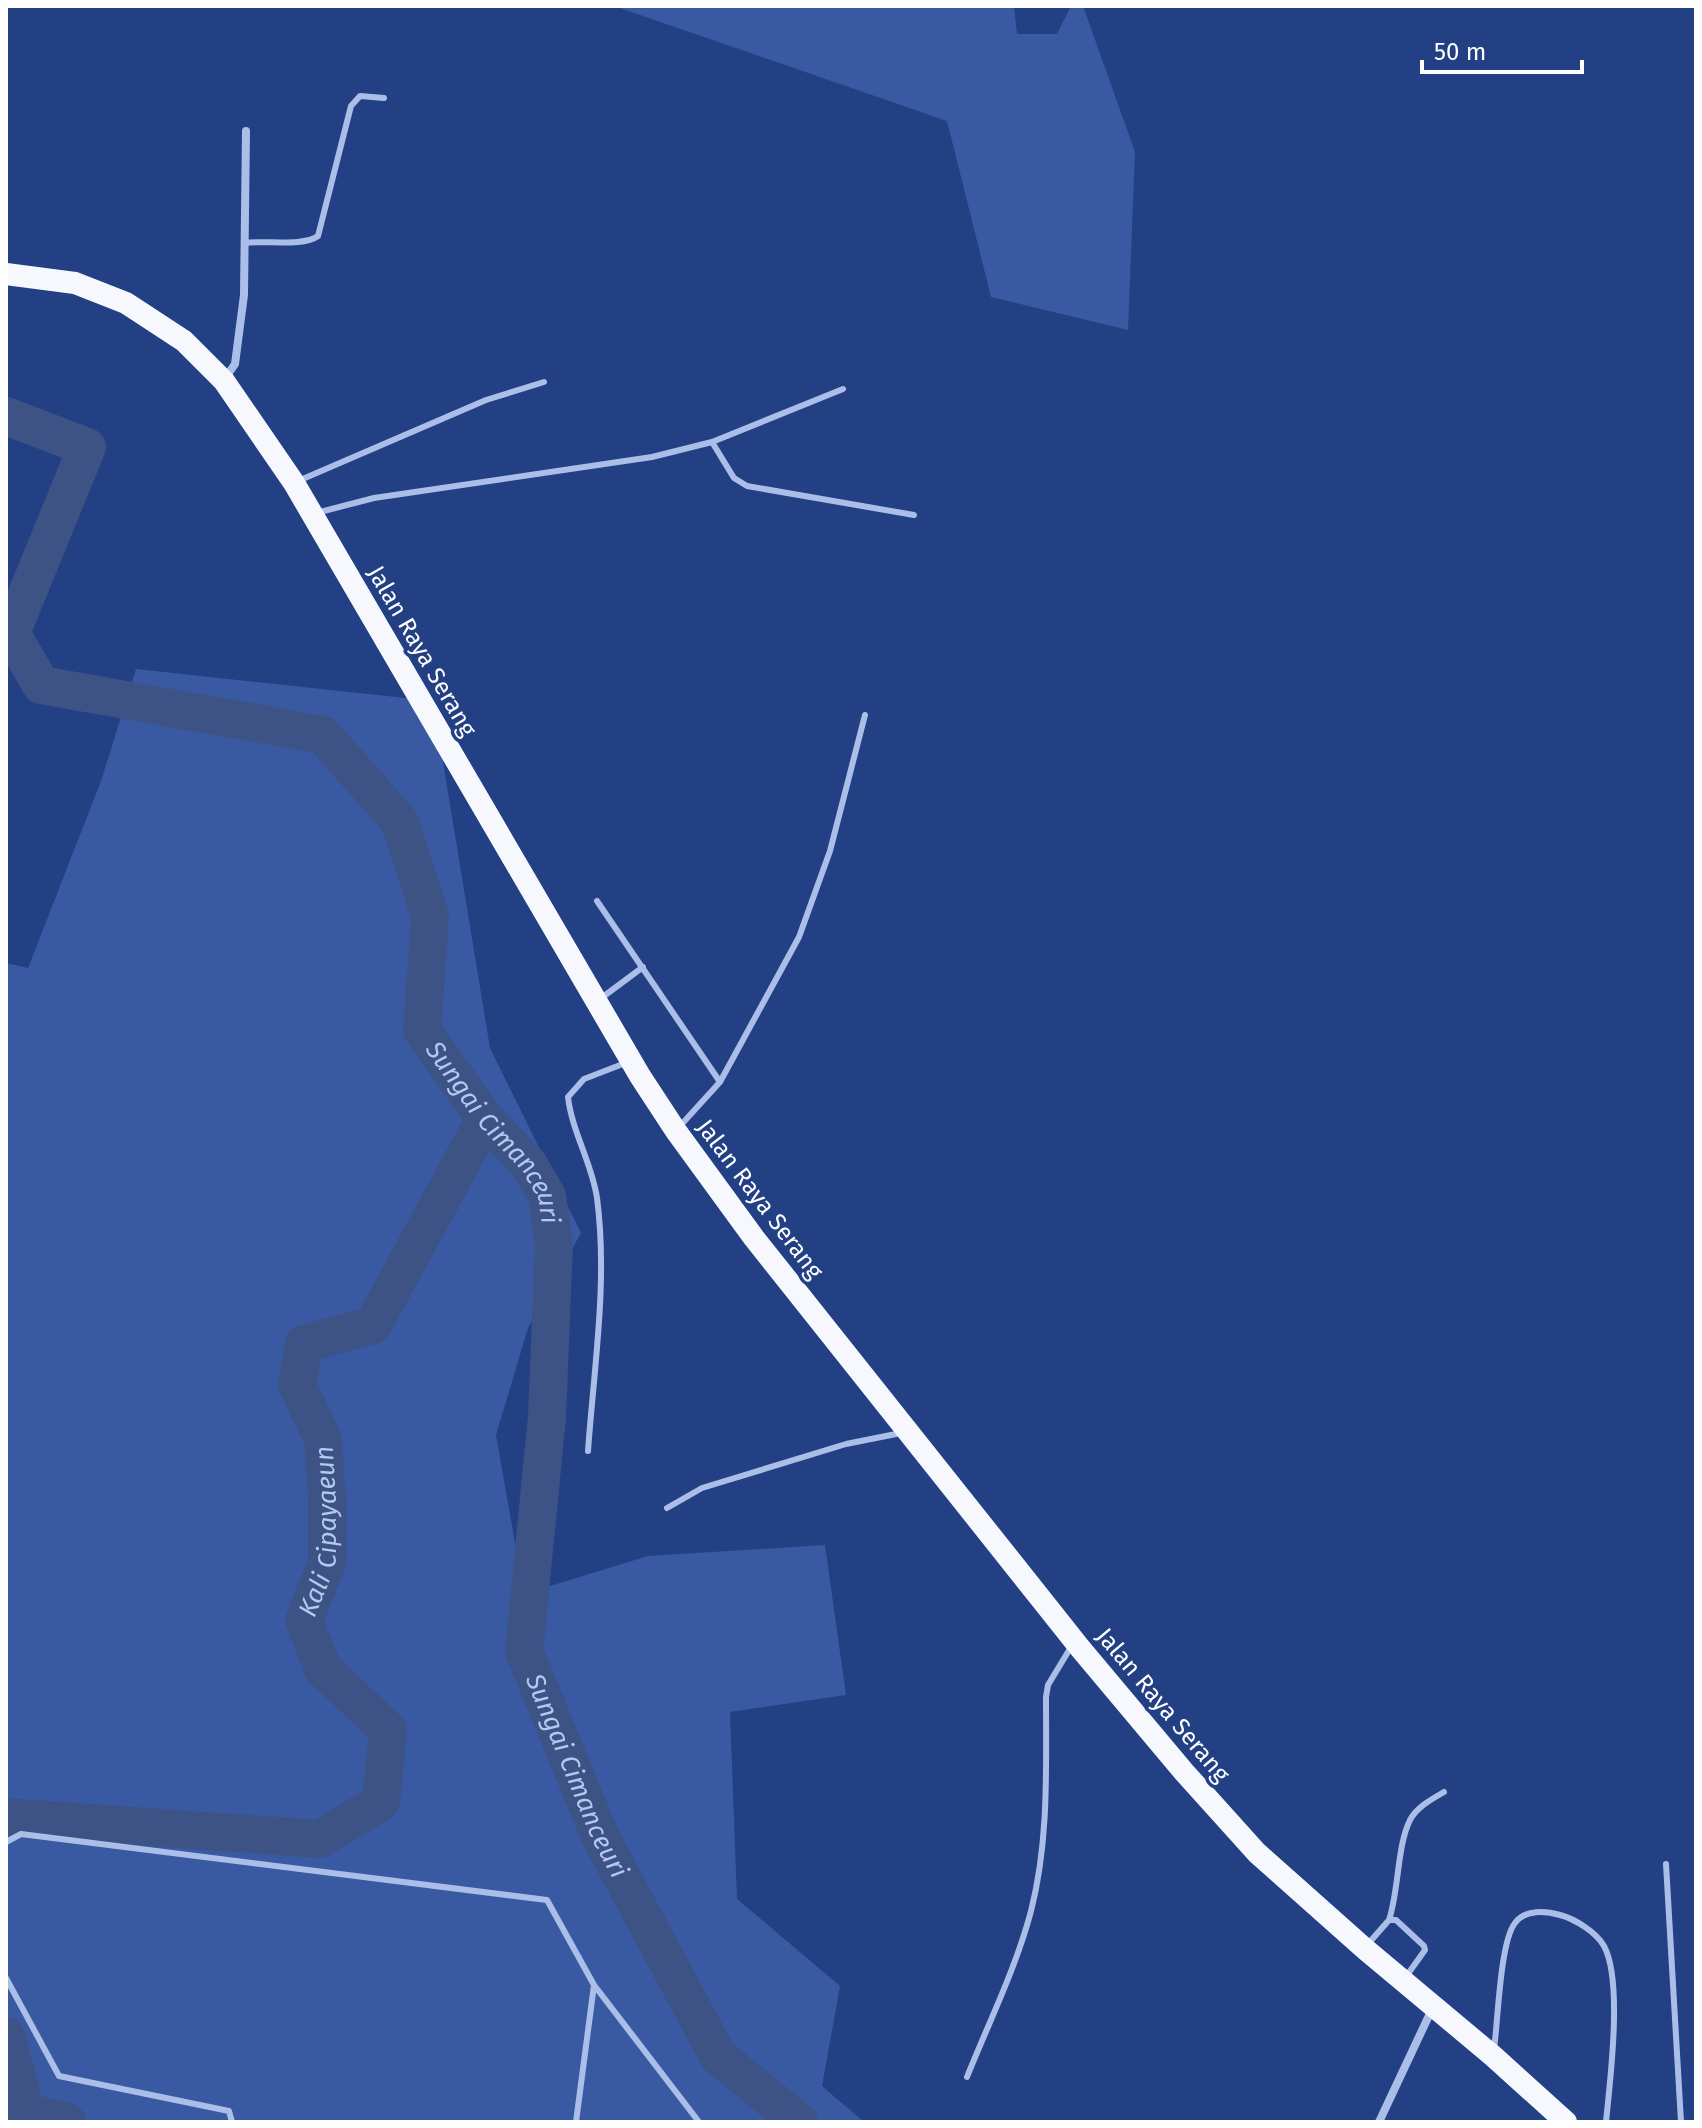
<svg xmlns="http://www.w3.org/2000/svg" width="1702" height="2128" font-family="'Fira Sans',sans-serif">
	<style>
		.green { fill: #395aa2 }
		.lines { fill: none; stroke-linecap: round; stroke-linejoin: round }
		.river { stroke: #3d5385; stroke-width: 38 }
		.service { stroke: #aabee8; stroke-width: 6 }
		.minor { stroke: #aabee8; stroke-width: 8 }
		.trunk { stroke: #f6f8fe; stroke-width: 22 }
		.labels { text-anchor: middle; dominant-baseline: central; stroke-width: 7; stroke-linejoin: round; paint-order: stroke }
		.street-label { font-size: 24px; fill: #fff; stroke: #224083 }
		.water-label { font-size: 26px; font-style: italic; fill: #b5c8f0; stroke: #224083 }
	</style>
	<rect width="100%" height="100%" fill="#224083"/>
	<!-- green -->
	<path class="green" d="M614,6H1014L1017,34H1057L1071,6H1083L1135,152L1128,330L991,297L947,121Z
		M136,669L433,701L490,1048L581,1233L528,1328L496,1435L524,1594L648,1556L825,1545L846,1695L730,1712L737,1899L840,1986L822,2086L864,2122H6V963L28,968L101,781Z"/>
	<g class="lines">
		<!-- river -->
		<g class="river">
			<path id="s1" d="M6,416L87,447L11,633L41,685L323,735L400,822L430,916L422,1030L485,1119L529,1165L547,1196L554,1244L547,1417L524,1651L600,1836L718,2056L799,2122"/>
			<path id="s2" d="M6,1817L320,1839L381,1802L388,1730L323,1669L304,1620L327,1563V1499L323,1439L297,1385L304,1344L373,1325L485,1119"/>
			<path d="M6,2036L26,2112L67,2122"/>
		</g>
		<!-- service -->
		<path class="service" d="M245,243C265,240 303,247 318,236L351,106L360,96L384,98
			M712,442L734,478L747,486L914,515
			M298,481L486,400L544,382
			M316,513L374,498L652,457L712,442L843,389
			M597,901L720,1082
			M600,999L643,967
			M680,1126L720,1082L799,937L830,851L865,715
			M588,1451C594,1367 608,1281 597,1198C592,1163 572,1132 568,1097L584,1079L628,1062
			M667,1508L702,1488L846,1444L901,1433
			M6,1842L21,1834L547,1900L594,1985
			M1666,1864L1681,2122
			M1368,1944L1389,1920
			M6,1978L59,2076L229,2111L232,2122
			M1405,1978L1425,1950L1424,1946L1396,1920H1389C1399,1890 1397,1846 1410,1820C1417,1807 1432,1799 1444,1792
			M1494,2049C1498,2021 1500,1942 1515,1923C1525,1909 1546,1911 1560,1915C1575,1919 1596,1932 1604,1946C1623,1981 1610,2081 1606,2122
			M967,2077C989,2022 1016,1968 1031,1911C1049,1841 1046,1768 1046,1697L1048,1685L1071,1647
			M576,2122L594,1985L699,2122"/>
		<!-- minor -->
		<path class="minor" d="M224,380L235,364L244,295L246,131
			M1379,2122L1433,2007"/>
		<!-- trunk -->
		<path class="trunk" d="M6,274L75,283L126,303L184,341L224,381L294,483L640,1076L676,1131L754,1238L1080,1648L1184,1772L1257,1853L1365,1949L1493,2056L1566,2122"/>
	</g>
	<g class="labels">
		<!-- street labels -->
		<g class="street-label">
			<text transform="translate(422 651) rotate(60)">Jalan Raya Serang</text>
			<text transform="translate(760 1199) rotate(53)">Jalan Raya Serang</text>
			<text transform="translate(1163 1705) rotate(50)">Jalan Raya Serang</text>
		</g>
		<!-- water labels -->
		<g class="water-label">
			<text stroke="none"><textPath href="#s1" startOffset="1090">Sungai Cimanceuri</textPath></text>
			<text stroke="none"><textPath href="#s2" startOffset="692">Kali Cipayaeun</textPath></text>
			<text stroke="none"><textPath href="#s1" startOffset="1764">Sungai Cimanceuri</textPath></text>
		</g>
	</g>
	<!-- border -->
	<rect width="1702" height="2128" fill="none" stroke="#ffffff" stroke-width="16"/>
	<!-- scale -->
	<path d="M1422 60v12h160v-12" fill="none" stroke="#ffffff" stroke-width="4"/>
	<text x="1434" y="60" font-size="24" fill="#ffffff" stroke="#224083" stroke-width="6" paint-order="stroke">50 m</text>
</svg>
